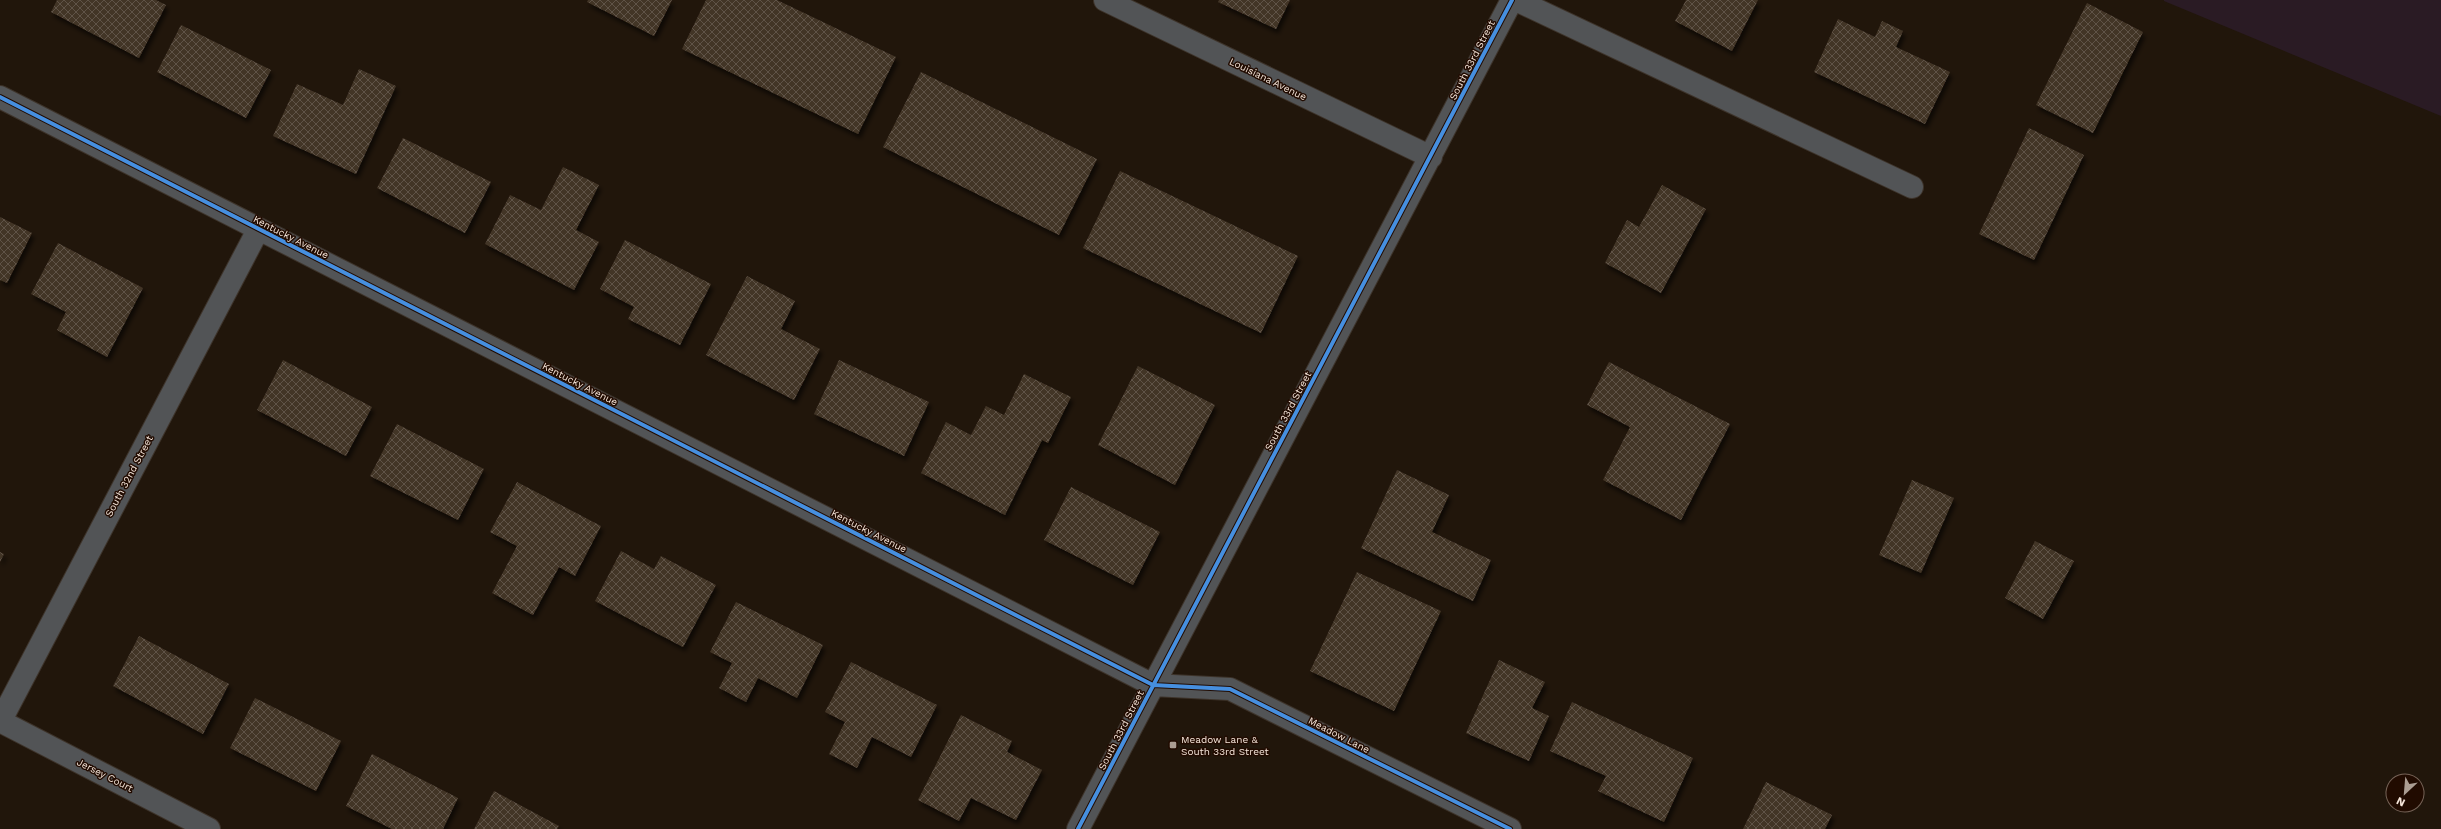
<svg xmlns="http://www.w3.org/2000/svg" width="2441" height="829" font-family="'Work Sans',sans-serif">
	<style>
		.commercial { fill: #2a1b24 }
		.building { fill: url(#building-cross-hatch); filter: url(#shadow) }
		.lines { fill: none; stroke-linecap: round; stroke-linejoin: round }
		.minor-casing { stroke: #3d332a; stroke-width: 24 }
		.minor { stroke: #525456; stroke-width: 22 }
		.cycleway-casing { stroke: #210b00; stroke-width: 6 }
		.cycleway { stroke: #468fdf; stroke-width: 4 }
		.poi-dot { fill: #ab9d92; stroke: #210b00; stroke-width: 1.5 }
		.labels { text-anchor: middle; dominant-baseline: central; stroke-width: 3; stroke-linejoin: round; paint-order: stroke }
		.street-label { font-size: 10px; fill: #f6e6da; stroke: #210b00 }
		.poi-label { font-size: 10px; fill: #f6e6da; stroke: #210b00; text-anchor: start }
	</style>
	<defs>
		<pattern id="building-cross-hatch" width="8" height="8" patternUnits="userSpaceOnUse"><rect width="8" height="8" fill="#433527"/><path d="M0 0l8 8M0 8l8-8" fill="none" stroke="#5f5246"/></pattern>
		<filter id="shadow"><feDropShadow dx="2.5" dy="4.5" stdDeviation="2" flood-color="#0009"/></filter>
	</defs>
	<rect width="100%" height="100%" fill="#21160b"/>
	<!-- commercial -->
	<path class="commercial" d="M2441,0V116L2164,1V0Z"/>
	<!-- building -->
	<path class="building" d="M57,0H156L166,5L139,58L51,12Z
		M588,0H672L654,36L587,2Z
		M706,0H777L896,57L858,134L682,49Z
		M1219,0H1290L1276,29L1218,2Z
		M1686,0H1758L1732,51L1675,21Z
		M2087,3L2143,32L2093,133L2036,105Z
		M1838,19L1875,37L1882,21L1903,31L1896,47L1950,72L1925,124L1814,72Z
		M181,25L271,70L246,118L157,72Z
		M359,69L396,86L356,174L273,136L297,84L343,105Z
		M921,72L1097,159L1059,235L883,147Z
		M2029,128L2084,155L2034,260L1979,234Z
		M403,138L491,182L465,233L377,188Z
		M563,167L599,185L576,230L599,242L574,290L485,244L510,195L541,210Z
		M1120,171L1298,256L1261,333L1083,248Z
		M1662,185L1706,209L1661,293L1605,263L1627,220L1639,227Z
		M0,217L32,233L7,283L0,280Z
		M625,240L711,284L680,345L628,319L634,307L600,289Z
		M58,243L143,288L107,357L57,330L66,312L31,294Z
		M747,276L795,301L781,329L820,349L794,400L706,355Z
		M283,360L372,407L346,456L257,410Z
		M839,360L929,402L904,456L814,414Z
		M1609,362L1730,424L1681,520L1603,480L1630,427L1587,405Z
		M1138,366L1215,405L1175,485L1098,445Z
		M1024,374L1071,397L1048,443L1042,440L1005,515L921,473L946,422L971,435L986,406L1004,415Z
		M397,424L484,469L458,520L370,476Z
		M1397,470L1449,495L1432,532L1491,560L1473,601L1361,548Z
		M1912,480L1954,498L1921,573L1879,555Z
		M517,482L601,526L575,576L559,567L533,615L492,593L517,546L490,532Z
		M1071,487L1160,532L1133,585L1044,540Z
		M2035,541L2074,561L2043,619L2005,598Z
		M621,551L654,569L661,556L716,585L683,647L595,601Z
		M0,552L4,554L0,562Z
		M1357,572L1441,611L1394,711L1310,671Z
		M736,602L823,645L797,698L758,678L746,702L719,688L732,663L710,652Z
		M139,636L229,684L203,734L113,686Z
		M1499,660L1545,682L1532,708L1549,716L1529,761L1466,733Z
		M851,662L937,705L911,757L872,737L857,768L829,754L845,722L825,712Z
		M255,698L341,741L316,791L230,748Z
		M1572,702L1693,758L1664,822L1598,791L1606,776L1550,751Z
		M961,715L1012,741L1007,752L1042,770L1016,820L971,798L959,821L918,800Z
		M372,754L458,798L443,829H392L346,806Z
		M1766,782L1832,815L1825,829H1743Z
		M494,791L559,826L557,829H474Z"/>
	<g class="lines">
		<defs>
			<path id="minor" d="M1105,0L1431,157
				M1516,0L1912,187
				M0,97L1153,685L1230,689L1510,829
				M0,721L209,829
				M0,722L258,230
				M1078,829L1512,0"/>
		</defs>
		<!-- minor casing -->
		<use href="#minor" class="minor-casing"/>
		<!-- minor -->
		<use href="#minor" class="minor"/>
		<defs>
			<path id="cycleway" d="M0,97L1153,685L1230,689L1510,829
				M1078,829L1512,0"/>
		</defs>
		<!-- cycleway casing -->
		<use href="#cycleway" class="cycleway-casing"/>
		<!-- cycleway -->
		<use href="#cycleway" class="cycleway"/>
	</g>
	<!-- markers -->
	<rect class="poi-dot" x="1169" y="741" width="8" height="8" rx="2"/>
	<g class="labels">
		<!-- street labels -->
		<g class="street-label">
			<text transform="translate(1472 60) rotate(-63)">South 33rd Street</text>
			<text transform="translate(1268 79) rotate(26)">Louisiana Avenue</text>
			<text transform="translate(291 237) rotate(27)">Kentucky Avenue</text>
			<text transform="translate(580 384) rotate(27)">Kentucky Avenue</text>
			<text transform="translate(1288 411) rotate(-62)">South 33rd Street</text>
			<text transform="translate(129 476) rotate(-62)">South 32nd Street</text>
			<text transform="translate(869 531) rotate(27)">Kentucky Avenue</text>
			<text transform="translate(1121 730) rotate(-63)">South 33rd Street</text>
			<text transform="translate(1339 735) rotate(27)">Meadow Lane</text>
			<text transform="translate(105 775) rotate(27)">Jersey Court</text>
		</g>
		<!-- poi labels -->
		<g class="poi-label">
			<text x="1181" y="739">Meadow Lane &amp;<tspan x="1181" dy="12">South 33rd Street</tspan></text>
		</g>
	</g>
	<!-- north arrow -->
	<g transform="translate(2405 793) rotate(206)"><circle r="19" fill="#210b00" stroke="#766357"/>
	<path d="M0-3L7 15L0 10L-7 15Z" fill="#ab9d92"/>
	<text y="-6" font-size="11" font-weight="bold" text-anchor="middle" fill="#f6e6da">N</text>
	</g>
</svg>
